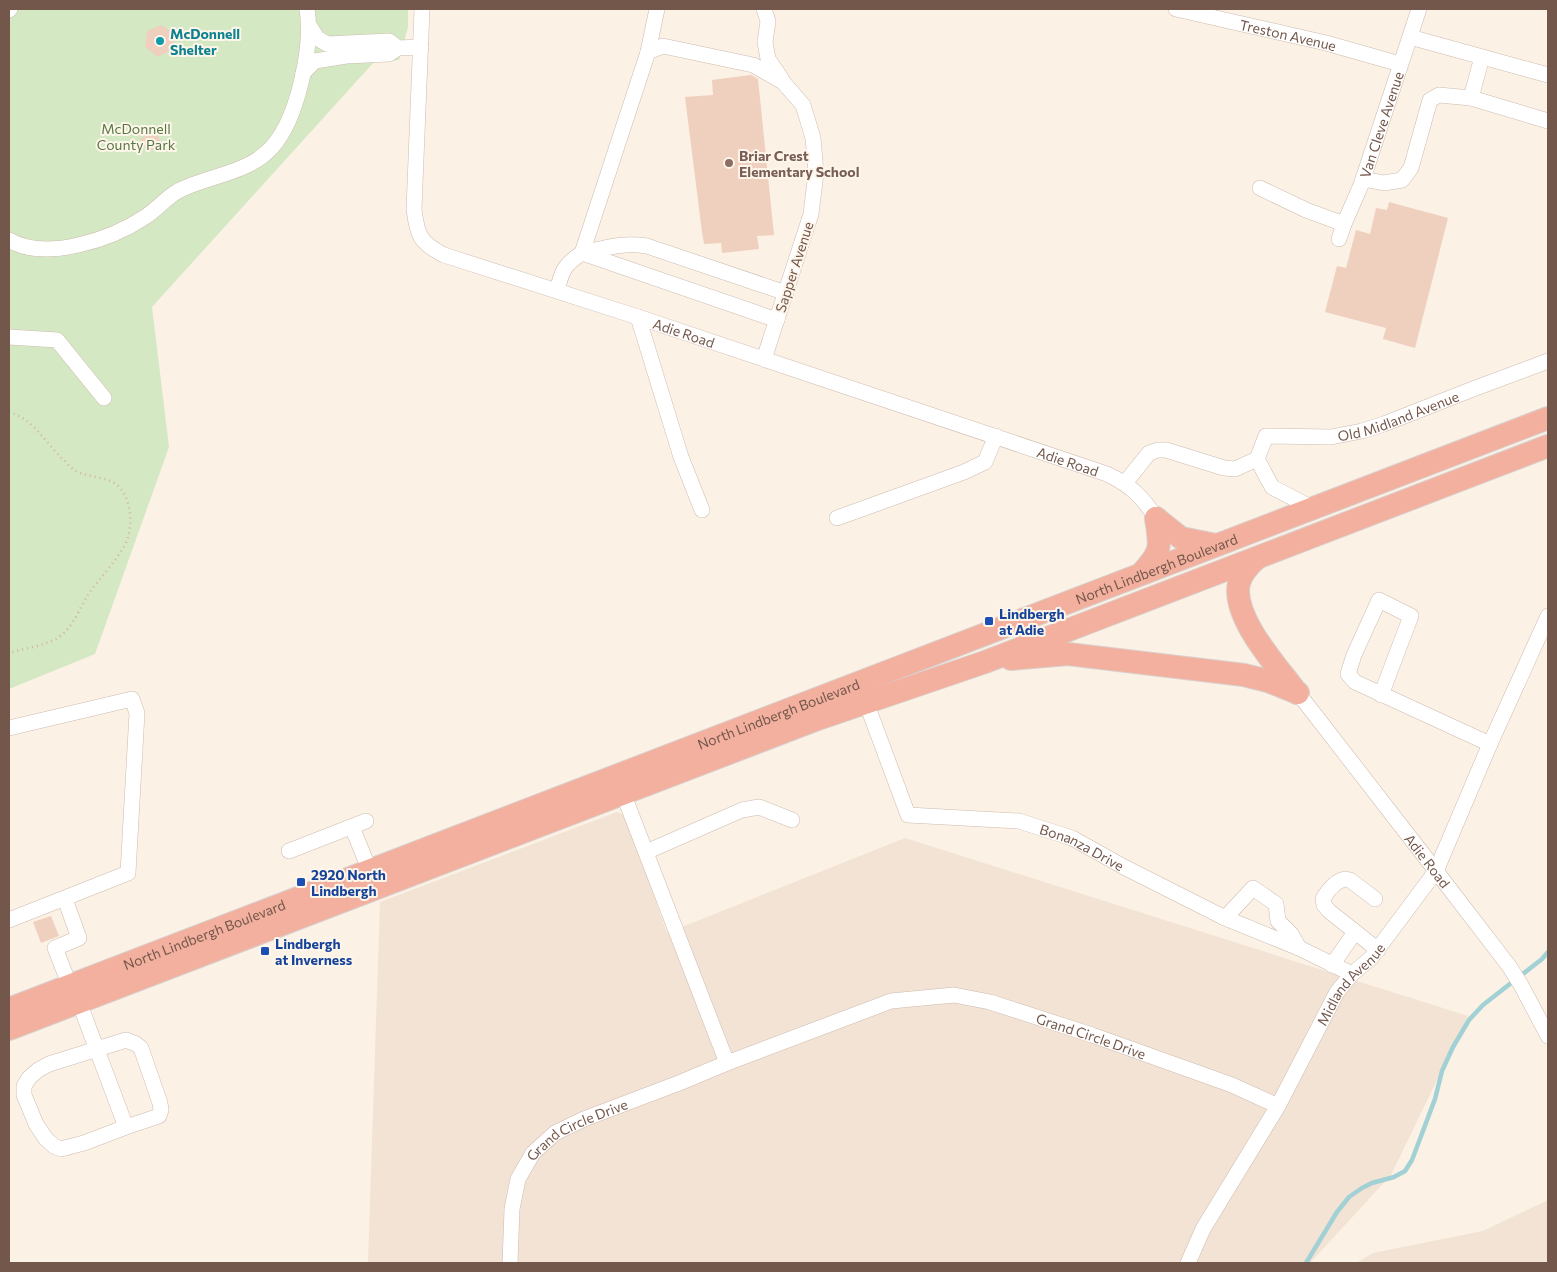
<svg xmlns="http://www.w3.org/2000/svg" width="1557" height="1272" font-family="Commissioner,sans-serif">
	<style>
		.residential { fill: #f3e3d4 }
		.green { fill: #d5e8c4 }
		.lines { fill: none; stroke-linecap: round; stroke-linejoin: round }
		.stream { stroke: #a1d0d5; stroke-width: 4.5 }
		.building { fill: #efcfbe }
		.minor-casing { stroke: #cebbaf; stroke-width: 16 }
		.highway-casing { stroke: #d8d0cd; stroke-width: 24 }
		.path { stroke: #d4b2a1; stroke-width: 2.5; stroke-dasharray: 1 4; stroke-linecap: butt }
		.minor { stroke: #fff; stroke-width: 15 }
		.highway { stroke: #f3b09f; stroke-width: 22 }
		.culture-dot { fill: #0f9aa8; stroke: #fef6eb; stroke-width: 2 }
		.education-dot { fill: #8d6e63; stroke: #fef6eb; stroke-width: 2 }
		.transit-dot { fill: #1a4fb4; stroke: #fef6eb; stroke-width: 2 }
		.labels { text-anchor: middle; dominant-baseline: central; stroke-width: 4; stroke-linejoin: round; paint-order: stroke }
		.culture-label { font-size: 14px; font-weight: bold; fill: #0d838f; stroke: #fef6eb; text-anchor: start }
		.street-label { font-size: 14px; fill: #73574b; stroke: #fef6eb }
		.park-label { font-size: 14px; fill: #567843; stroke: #fef6eb }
		.education-label { font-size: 14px; font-weight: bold; fill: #785e54; stroke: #fef6eb; text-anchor: start }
		.transit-label { font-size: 14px; font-weight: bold; fill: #164399; stroke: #fef6eb; text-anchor: start }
	</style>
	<rect width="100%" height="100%" fill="#fbf1e5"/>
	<!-- residential -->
	<path class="residential" d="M617,812L624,815L628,823L667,933L905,838L1468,1016L1391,1175L1310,1263H368L380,902Z
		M1548,1200V1263H1356L1373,1253L1483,1231Z"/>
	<!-- green -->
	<path class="green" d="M9,9H408V27L399,60L374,62L152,307L169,447L95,654L9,689Z"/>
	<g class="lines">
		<!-- stream -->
		<path class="stream" d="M1306,1263L1337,1212L1349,1197L1362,1188L1372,1183L1394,1177L1405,1171L1412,1160L1435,1099L1442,1071L1453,1047L1469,1020L1483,1005L1542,959L1548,952"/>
	</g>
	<!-- building -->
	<path class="building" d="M161,25L175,34L173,49L158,57L145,47L147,31Z
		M751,75L758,79L774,235L757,236L759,249L722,253L721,243L704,244L702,232L685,97L713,95L712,80Z
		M156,132L162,145L147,152L140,139Z
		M1389,202L1448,218L1415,348L1383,339L1386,328L1325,312L1337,266L1346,268L1356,230L1370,234L1376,208L1387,210Z
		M51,916L59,936L41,943L33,922Z"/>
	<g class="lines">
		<defs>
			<g id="minor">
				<path id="s1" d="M422,9L414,209C417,235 420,243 444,255L638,317L1107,474C1130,485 1142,496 1156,518"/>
				<path d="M764,9L768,21L765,42L768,59L781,78"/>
				<path id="s2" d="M1176,9L1326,43L1400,64"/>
				<path d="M9,10L10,9"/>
				<path d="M309,25L317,38L327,44L389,41L398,48"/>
				<path d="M1410,37L1548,75"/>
				<path d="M648,52L663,46L753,65L783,82L803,105L813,138L816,173L811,214L764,359"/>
				<path d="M1482,57L1471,98L1548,121"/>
				<path d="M303,73L315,61L346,56L389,54L398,48L421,47"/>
				<path d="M1363,179L1384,183L1402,180L1411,168L1430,100L1439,95L1471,98"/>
				<path d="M1260,188L1306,210L1344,224"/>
				<path id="s3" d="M1339,239L1344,224L1361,185L1419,9"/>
				<path d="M9,240C46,262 112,239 145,217C157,209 166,198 178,191C209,175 249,174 273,146C298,117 313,46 307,9"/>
				<path d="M582,253L648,52L657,9"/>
				<path d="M582,253C605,248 623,242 647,246L786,293"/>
				<path d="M557,291C562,270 564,265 582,253L777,320"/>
				<path d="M638,317L681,457L702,510"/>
				<path d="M9,337L57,340L104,398"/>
				<path d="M1257,459L1272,487L1312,508"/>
				<path id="s4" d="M1125,483L1149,453L1158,450H1166L1224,468L1235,469L1257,459L1266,436L1331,437L1362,431L1384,424L1473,389L1548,361"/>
				<path d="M837,518L964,472L985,462L996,436"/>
				<path id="s5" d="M1298,693L1436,871L1509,966L1521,985L1548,1036"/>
				<path d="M1381,695L1411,616L1379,600L1354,655L1348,674L1355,682L1490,744"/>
				<path id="s6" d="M866,702L908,815L1019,821L1072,838L1124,867L1225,918L1299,948L1352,974"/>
				<path d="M9,728L132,699L137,713L128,873L9,920"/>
				<path d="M623,793L727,1063"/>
				<path d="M352,827L370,871"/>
				<path d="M289,851L366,821"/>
				<path d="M646,852L742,810L759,807L792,820"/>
				<path d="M65,899L79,938L55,948L70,986"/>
				<path d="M1375,899L1350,880L1345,879C1335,881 1328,890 1323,899L1324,905L1329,911L1378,950"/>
				<path d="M1225,918L1253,888L1276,904L1278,921L1291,934L1299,948"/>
				<path d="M1332,965L1355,932"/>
				<path d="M79,1002L126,1127L84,1143L61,1149L54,1146L46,1139L36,1124L24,1095V1086L29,1078L38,1070L49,1064L126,1040L136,1044L141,1048L160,1103L161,1110L159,1116L126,1127"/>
				<path id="s7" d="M510,1263L512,1209L518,1179L533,1153L555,1133L584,1119L679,1083L727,1063L891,1001L954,995L990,1002L1092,1035L1232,1085L1278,1106"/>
				<path id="s8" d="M1188,1263L1203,1229L1278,1106L1337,992L1352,974L1371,958L1436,871L1490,744L1548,616"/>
			</g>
			<g id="highway">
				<path d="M1156,518L1181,538L1216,545"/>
				<path d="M1257,558C1249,565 1242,572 1239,583C1231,617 1278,667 1297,693"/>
				<path d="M1142,573C1163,550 1160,547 1156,518"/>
				<path d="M1011,659L1068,654L1244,675L1268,681L1298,693"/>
				<path id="s9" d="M9,1009L1548,418"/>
				<path d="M9,1029L815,720L985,662L1548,446"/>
			</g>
		</defs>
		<!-- minor casing -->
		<use href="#minor" class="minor-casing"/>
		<!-- highway casing -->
		<use href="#highway" class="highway-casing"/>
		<!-- path -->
		<path class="path" d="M9,412C35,419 46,445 65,461C68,465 72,469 76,471C91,479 110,475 121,489C131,502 132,522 128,537C124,553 98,580 87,596C79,610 73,627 59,637C45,646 25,648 9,653"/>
		<!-- minor -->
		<use href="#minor" class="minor"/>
		<!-- highway -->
		<use href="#highway" class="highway"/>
	</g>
	<!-- markers -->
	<circle class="culture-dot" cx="160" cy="41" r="5"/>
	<circle class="education-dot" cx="729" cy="163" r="5"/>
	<g class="transit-dot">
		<rect x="984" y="616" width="10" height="10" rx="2.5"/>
		<rect x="296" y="877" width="10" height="10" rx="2.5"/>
		<rect x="260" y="946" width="10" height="10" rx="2.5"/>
	</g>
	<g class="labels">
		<!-- culture labels -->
		<g class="culture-label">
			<text x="170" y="33">McDonnell<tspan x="170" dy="16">Shelter</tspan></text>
		</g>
		<!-- street labels -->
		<g class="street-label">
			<text stroke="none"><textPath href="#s2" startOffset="115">Treston Avenue</textPath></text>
			<text stroke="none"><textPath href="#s3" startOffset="122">Van Cleve Avenue</textPath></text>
			<text transform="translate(794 267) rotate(-72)">Sapper Avenue</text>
			<text stroke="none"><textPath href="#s1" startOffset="511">Adie Road</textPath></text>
			<text stroke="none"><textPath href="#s4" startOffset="312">Old Midland Avenue</textPath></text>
			<text stroke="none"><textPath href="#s1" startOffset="916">Adie Road</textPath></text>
			<text stroke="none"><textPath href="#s9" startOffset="1229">North Lindbergh Boulevard</textPath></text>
			<text stroke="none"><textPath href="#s9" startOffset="824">North Lindbergh Boulevard</textPath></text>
			<text stroke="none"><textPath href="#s6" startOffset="300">Bonanza Drive</textPath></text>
			<text stroke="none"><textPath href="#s5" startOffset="212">Adie Road</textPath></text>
			<text stroke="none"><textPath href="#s9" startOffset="209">North Lindbergh Boulevard</textPath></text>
			<text stroke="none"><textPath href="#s8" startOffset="324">Midland Avenue</textPath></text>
			<text stroke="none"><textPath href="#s7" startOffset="712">Grand Circle Drive</textPath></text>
			<text stroke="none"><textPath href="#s7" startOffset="165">Grand Circle Drive</textPath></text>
		</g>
		<!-- park labels -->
		<g class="park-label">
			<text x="136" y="128">McDonnell<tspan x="136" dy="16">County Park</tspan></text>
		</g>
		<!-- education labels -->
		<g class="education-label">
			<text x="739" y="155">Briar Crest<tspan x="739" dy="16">Elementary School</tspan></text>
		</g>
		<!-- transit labels -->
		<g class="transit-label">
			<text x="999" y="613">Lindbergh<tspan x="999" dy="16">at Adie</tspan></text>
			<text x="311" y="874">2920 North<tspan x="311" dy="16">Lindbergh</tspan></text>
			<text x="275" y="943">Lindbergh<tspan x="275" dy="16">at Inverness</tspan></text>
		</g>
	</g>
	<!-- border -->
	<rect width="1557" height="1272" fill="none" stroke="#73574b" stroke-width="20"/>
</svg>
